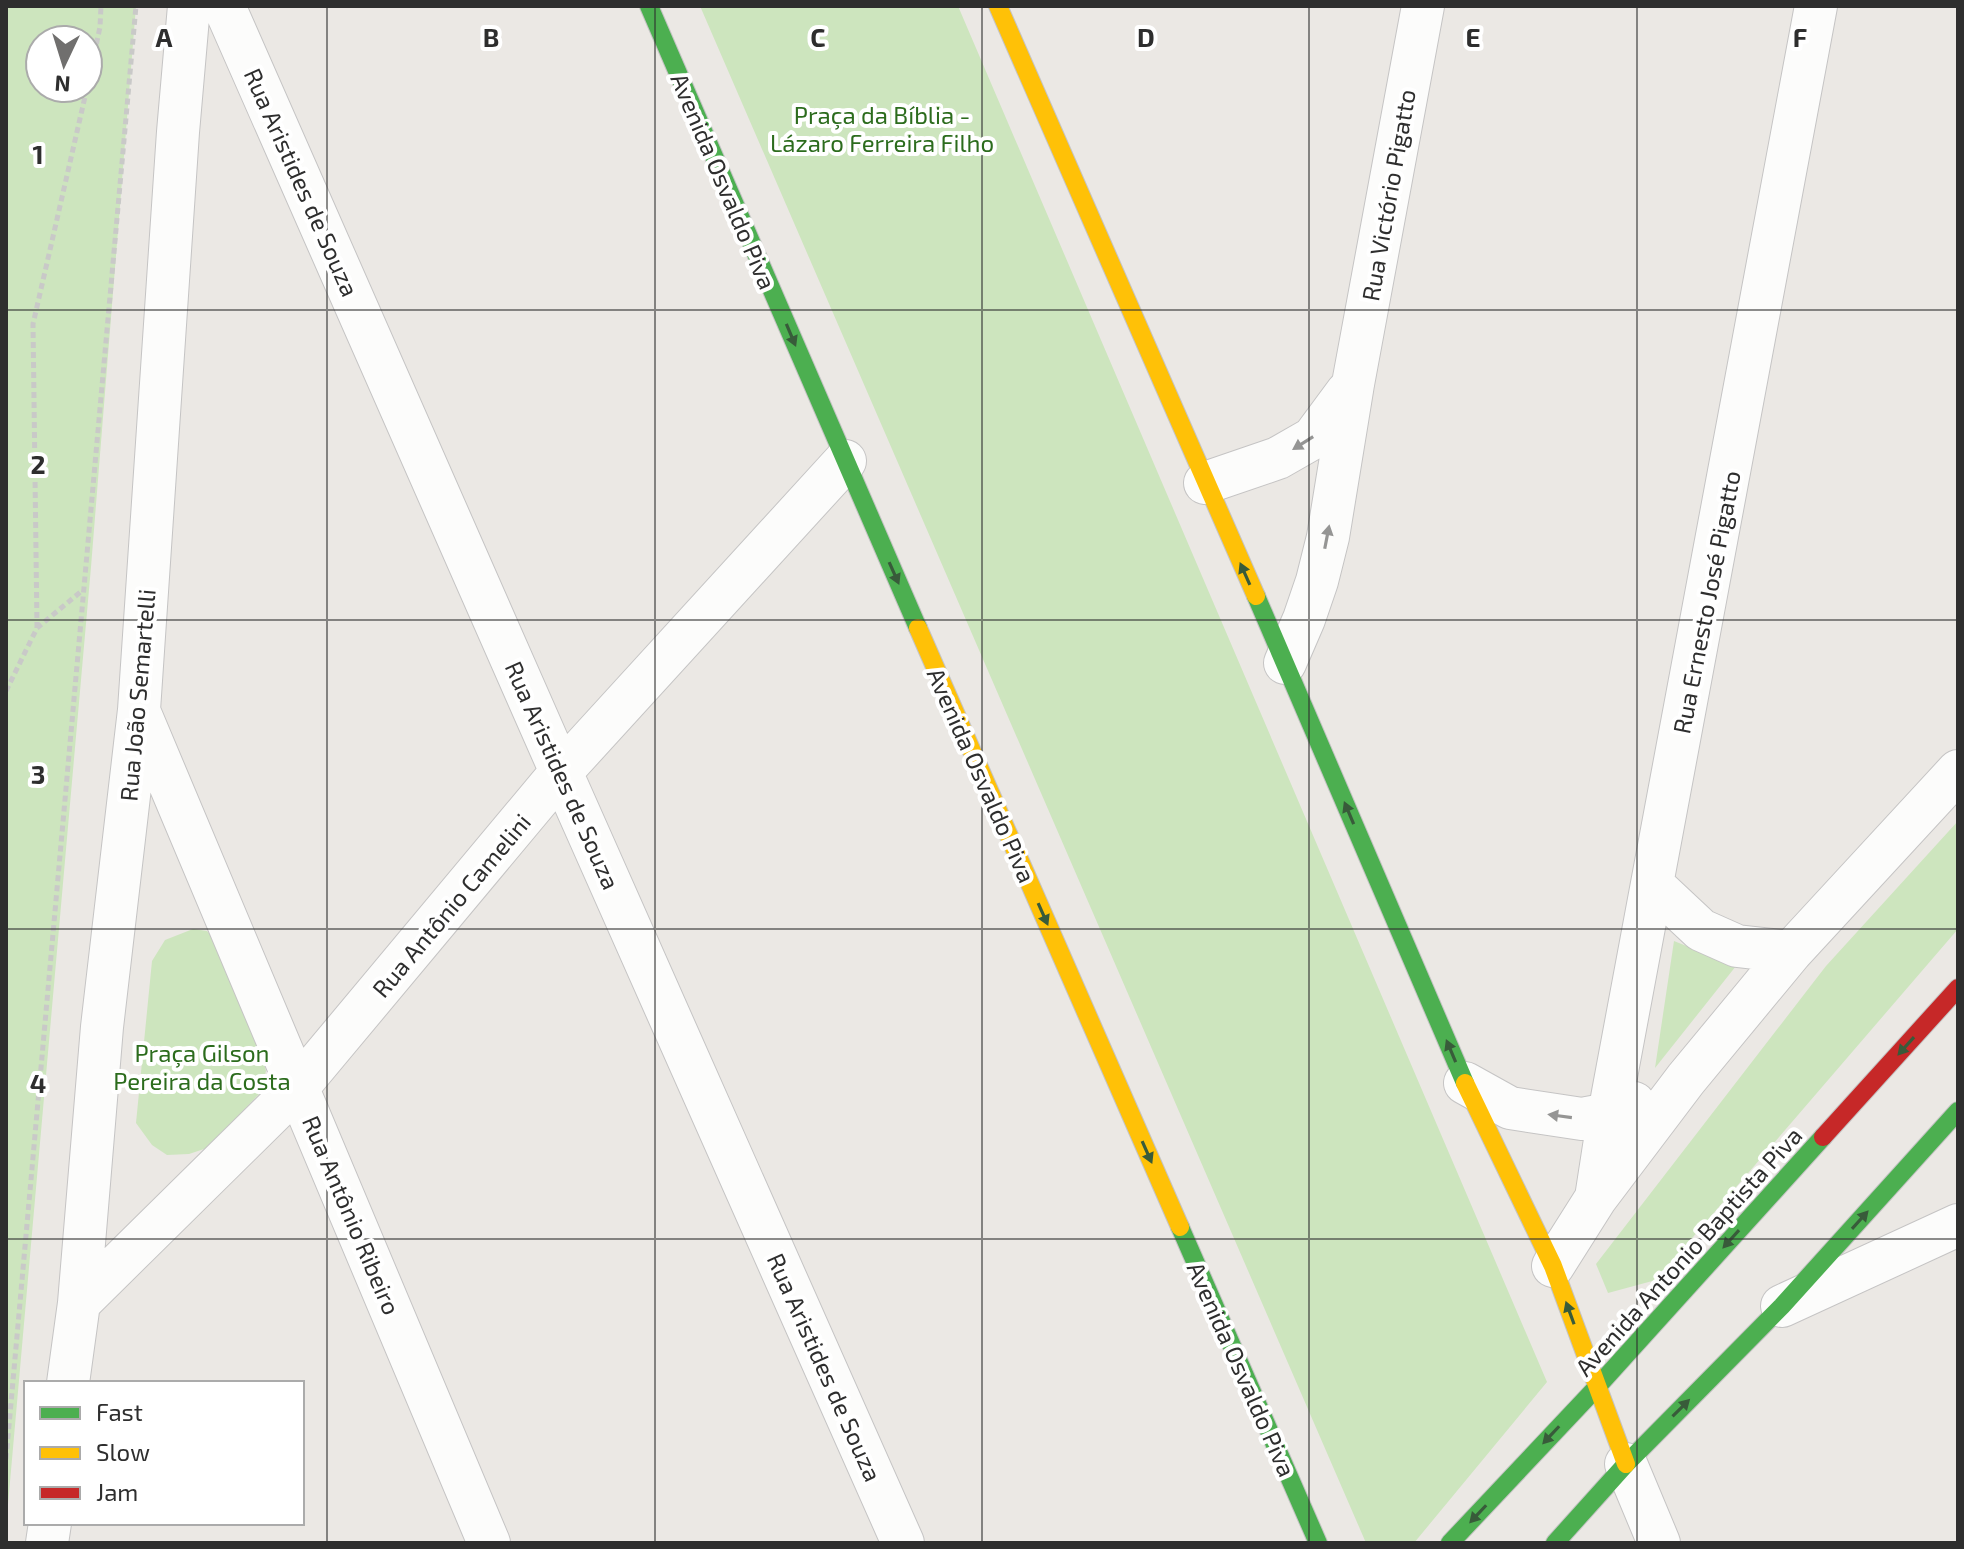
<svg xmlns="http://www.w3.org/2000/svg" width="1964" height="1549" font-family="'Exo 2',sans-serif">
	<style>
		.green { fill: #cde5be; fill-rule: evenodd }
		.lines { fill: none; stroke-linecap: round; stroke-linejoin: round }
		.street-casing { stroke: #c5c4c4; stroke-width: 44 }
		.fast-casing { stroke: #c5c4c4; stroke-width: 20 }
		.slow-casing { stroke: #c5c4c4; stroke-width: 20 }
		.jam-casing { stroke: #c5c4c4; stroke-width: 20 }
		.path { stroke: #c9c9c8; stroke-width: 5; stroke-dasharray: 6 4; stroke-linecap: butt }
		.street { stroke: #fcfcfb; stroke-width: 42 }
		.fast { stroke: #4caf50; stroke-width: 18 }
		.slow { stroke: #ffc107; stroke-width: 18 }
		.jam { stroke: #c62828; stroke-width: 18 }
		.oneway { fill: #385b3a }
		.oneway2 { fill: #959594 }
		.grid { fill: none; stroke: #2e2e2e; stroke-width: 2; stroke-opacity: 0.55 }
		.labels { text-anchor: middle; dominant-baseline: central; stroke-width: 8; stroke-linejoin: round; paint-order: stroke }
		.park-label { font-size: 24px; fill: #2c6c1d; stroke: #fff }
		.street-label { font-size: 24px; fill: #2e2e2e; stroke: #fff }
		.grid-label { font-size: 26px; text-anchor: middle; font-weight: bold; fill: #2e2e2e; stroke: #fff; stroke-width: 8; stroke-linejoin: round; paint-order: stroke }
	</style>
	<rect width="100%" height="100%" fill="#ebe8e4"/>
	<!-- green -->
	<path class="green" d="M6,6H136L91,567L6,1527ZM40,40H88V88H40Z
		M700,6H958L1547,1382L1414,1543H1366Z
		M1958,821V929L1656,1280L1608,1293L1596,1264L1826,966Z
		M193,929L207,931L218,942L260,1048L266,1071L260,1093L207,1148L189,1154L167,1155L152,1145L136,1123L152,961L165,940Z
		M1674,941L1736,966L1655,1068Z"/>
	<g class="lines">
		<defs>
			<path id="street" d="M224,6L561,772L903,1543
				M1205,483L1278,458L1313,438L1347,392
				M1285,663L1304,619L1317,581L1328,537L1353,384L1423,6
				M139,711L489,1543
				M1653,885L1701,930L1737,946L1791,952
				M1465,1083L1510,1108L1582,1119L1609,1114L1634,1103
				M1596,1198L1609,1114L1816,6
				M1553,1266L1596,1198L1686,1079L1791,952L1958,771
				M79,1303L298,1087L561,772L845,461
				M1782,1306L1958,1225
				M68,1383L79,1303L102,1027L139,710L178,132L189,6
				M1626,1464L1659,1543
				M47,1543L50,1523"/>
			<path id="fast" d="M649,6L918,628
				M1256,596L1465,1083
				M1180,1227L1318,1543
				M1450,1543L1597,1387L1823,1137
				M1555,1543L1626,1464L1782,1306L1958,1111"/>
			<path id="slow" d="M998,6L1256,596
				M918,628L1180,1227
				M1465,1083L1553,1266L1626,1464"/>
			<path id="jam" d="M1823,1137L1958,988"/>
		</defs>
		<!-- street casing -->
		<use href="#street" class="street-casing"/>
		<!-- fast casing -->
		<use href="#fast" class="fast-casing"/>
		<!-- slow casing -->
		<use href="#slow" class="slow-casing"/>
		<!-- jam casing -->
		<use href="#jam" class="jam-casing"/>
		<!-- path -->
		<path class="path" d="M88,83L100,27L101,6
			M37,628L33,324L87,88
			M6,691L37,628L84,589
			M6,1459L136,6"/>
		<!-- street -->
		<use href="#street" class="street"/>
		<!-- fast -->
		<use href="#fast" class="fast"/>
		<!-- slow -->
		<use href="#slow" class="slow"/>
		<!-- jam -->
		<use href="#jam" class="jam"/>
	</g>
	<!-- one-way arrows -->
	<defs><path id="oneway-solid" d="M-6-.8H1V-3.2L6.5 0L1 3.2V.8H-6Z" transform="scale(2)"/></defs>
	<g class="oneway">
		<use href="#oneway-solid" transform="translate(791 335) rotate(67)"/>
		<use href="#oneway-solid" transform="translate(894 573) rotate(66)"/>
		<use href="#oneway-solid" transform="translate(1245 574) rotate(-114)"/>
		<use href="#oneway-solid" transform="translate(1349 813) rotate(-113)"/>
		<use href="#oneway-solid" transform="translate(1043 914) rotate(66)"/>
		<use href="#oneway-solid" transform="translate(1906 1046) rotate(132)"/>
		<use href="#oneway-solid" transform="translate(1451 1051) rotate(-113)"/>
		<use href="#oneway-solid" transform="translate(1147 1152) rotate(66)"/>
		<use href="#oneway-solid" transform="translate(1860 1220) rotate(-48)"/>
		<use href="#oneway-solid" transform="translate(1731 1239) rotate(132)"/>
		<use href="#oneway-solid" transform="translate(1570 1313) rotate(-110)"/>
		<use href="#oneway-solid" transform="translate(1681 1408) rotate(-45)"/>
		<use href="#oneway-solid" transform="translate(1551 1435) rotate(133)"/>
		<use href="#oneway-solid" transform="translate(1478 1514) rotate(133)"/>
	</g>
	<g class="oneway2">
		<use href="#oneway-solid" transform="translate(1303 443) rotate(148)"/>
		<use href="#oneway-solid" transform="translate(1327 537) rotate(-79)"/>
		<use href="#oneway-solid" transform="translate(1560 1116) rotate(-172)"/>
	</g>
	<!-- grid -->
	<path class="grid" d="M327,6V1543M655,6V1543M982,6V1543M1309,6V1543M1637,6V1543M6,310H1958M6,620H1958M6,929H1958M6,1239H1958"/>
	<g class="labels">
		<!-- park labels -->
		<g class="park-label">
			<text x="882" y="114">Praça da Bíblia -<tspan x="882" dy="28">Lázaro Ferreira Filho</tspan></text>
			<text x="202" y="1052">Praça Gilson<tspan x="202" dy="28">Pereira da Costa</tspan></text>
		</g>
		<!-- street labels -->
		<g class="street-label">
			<text transform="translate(724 181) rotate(67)">Avenida Osvaldo Piva</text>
			<text transform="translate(302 182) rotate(66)">Rua Aristides de Souza</text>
			<text transform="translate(1388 195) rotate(-80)">Rua Victório Pigatto</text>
			<text transform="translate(1706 602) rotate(-79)">Rua Ernesto José Pigatto</text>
			<text transform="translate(137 695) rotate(-85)">Rua João Semartelli</text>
			<text transform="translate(563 775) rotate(66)">Rua Aristides de Souza</text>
			<text transform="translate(982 775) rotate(66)">Avenida Osvaldo Piva</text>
			<text transform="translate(451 905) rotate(-50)">Rua Antônio Camelini</text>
			<text transform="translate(352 1215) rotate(67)">Rua Antônio Ribeiro</text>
			<text transform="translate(1688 1251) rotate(-48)">Avenida Antonio Baptista Piva</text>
			<text transform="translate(825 1367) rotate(66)">Rua Aristides de Souza</text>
			<text transform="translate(1242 1369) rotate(66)">Avenida Osvaldo Piva</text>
		</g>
	</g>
	<g class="grid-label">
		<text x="164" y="47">A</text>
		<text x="491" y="47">B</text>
		<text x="818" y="47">C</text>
		<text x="1146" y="47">D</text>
		<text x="1473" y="47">E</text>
		<text x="1800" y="47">F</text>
		<text x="38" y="164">1</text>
		<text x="38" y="474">2</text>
		<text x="38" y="784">3</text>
		<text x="38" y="1093">4</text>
	</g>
	<!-- border -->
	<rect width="1964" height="1549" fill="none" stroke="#2e2e2e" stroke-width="16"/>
	<!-- legend -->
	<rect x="24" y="1381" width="280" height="144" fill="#ffffff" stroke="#ababab" stroke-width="2"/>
	<rect x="40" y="1407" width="40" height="12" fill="#4caf50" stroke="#ababab" stroke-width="2"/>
	<text x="96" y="1421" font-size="24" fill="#2e2e2e">Fast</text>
	<rect x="40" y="1447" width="40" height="12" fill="#ffc107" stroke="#ababab" stroke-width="2"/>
	<text x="96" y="1461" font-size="24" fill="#2e2e2e">Slow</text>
	<rect x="40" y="1487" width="40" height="12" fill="#c62828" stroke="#ababab" stroke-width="2"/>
	<text x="96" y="1501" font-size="24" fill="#2e2e2e">Jam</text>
	<!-- north arrow -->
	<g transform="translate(64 64) rotate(184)"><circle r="38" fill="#ffffff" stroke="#ababab" stroke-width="2"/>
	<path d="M0-6L14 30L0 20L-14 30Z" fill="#706f6e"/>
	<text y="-12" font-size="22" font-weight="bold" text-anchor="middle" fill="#2e2e2e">N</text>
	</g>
</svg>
